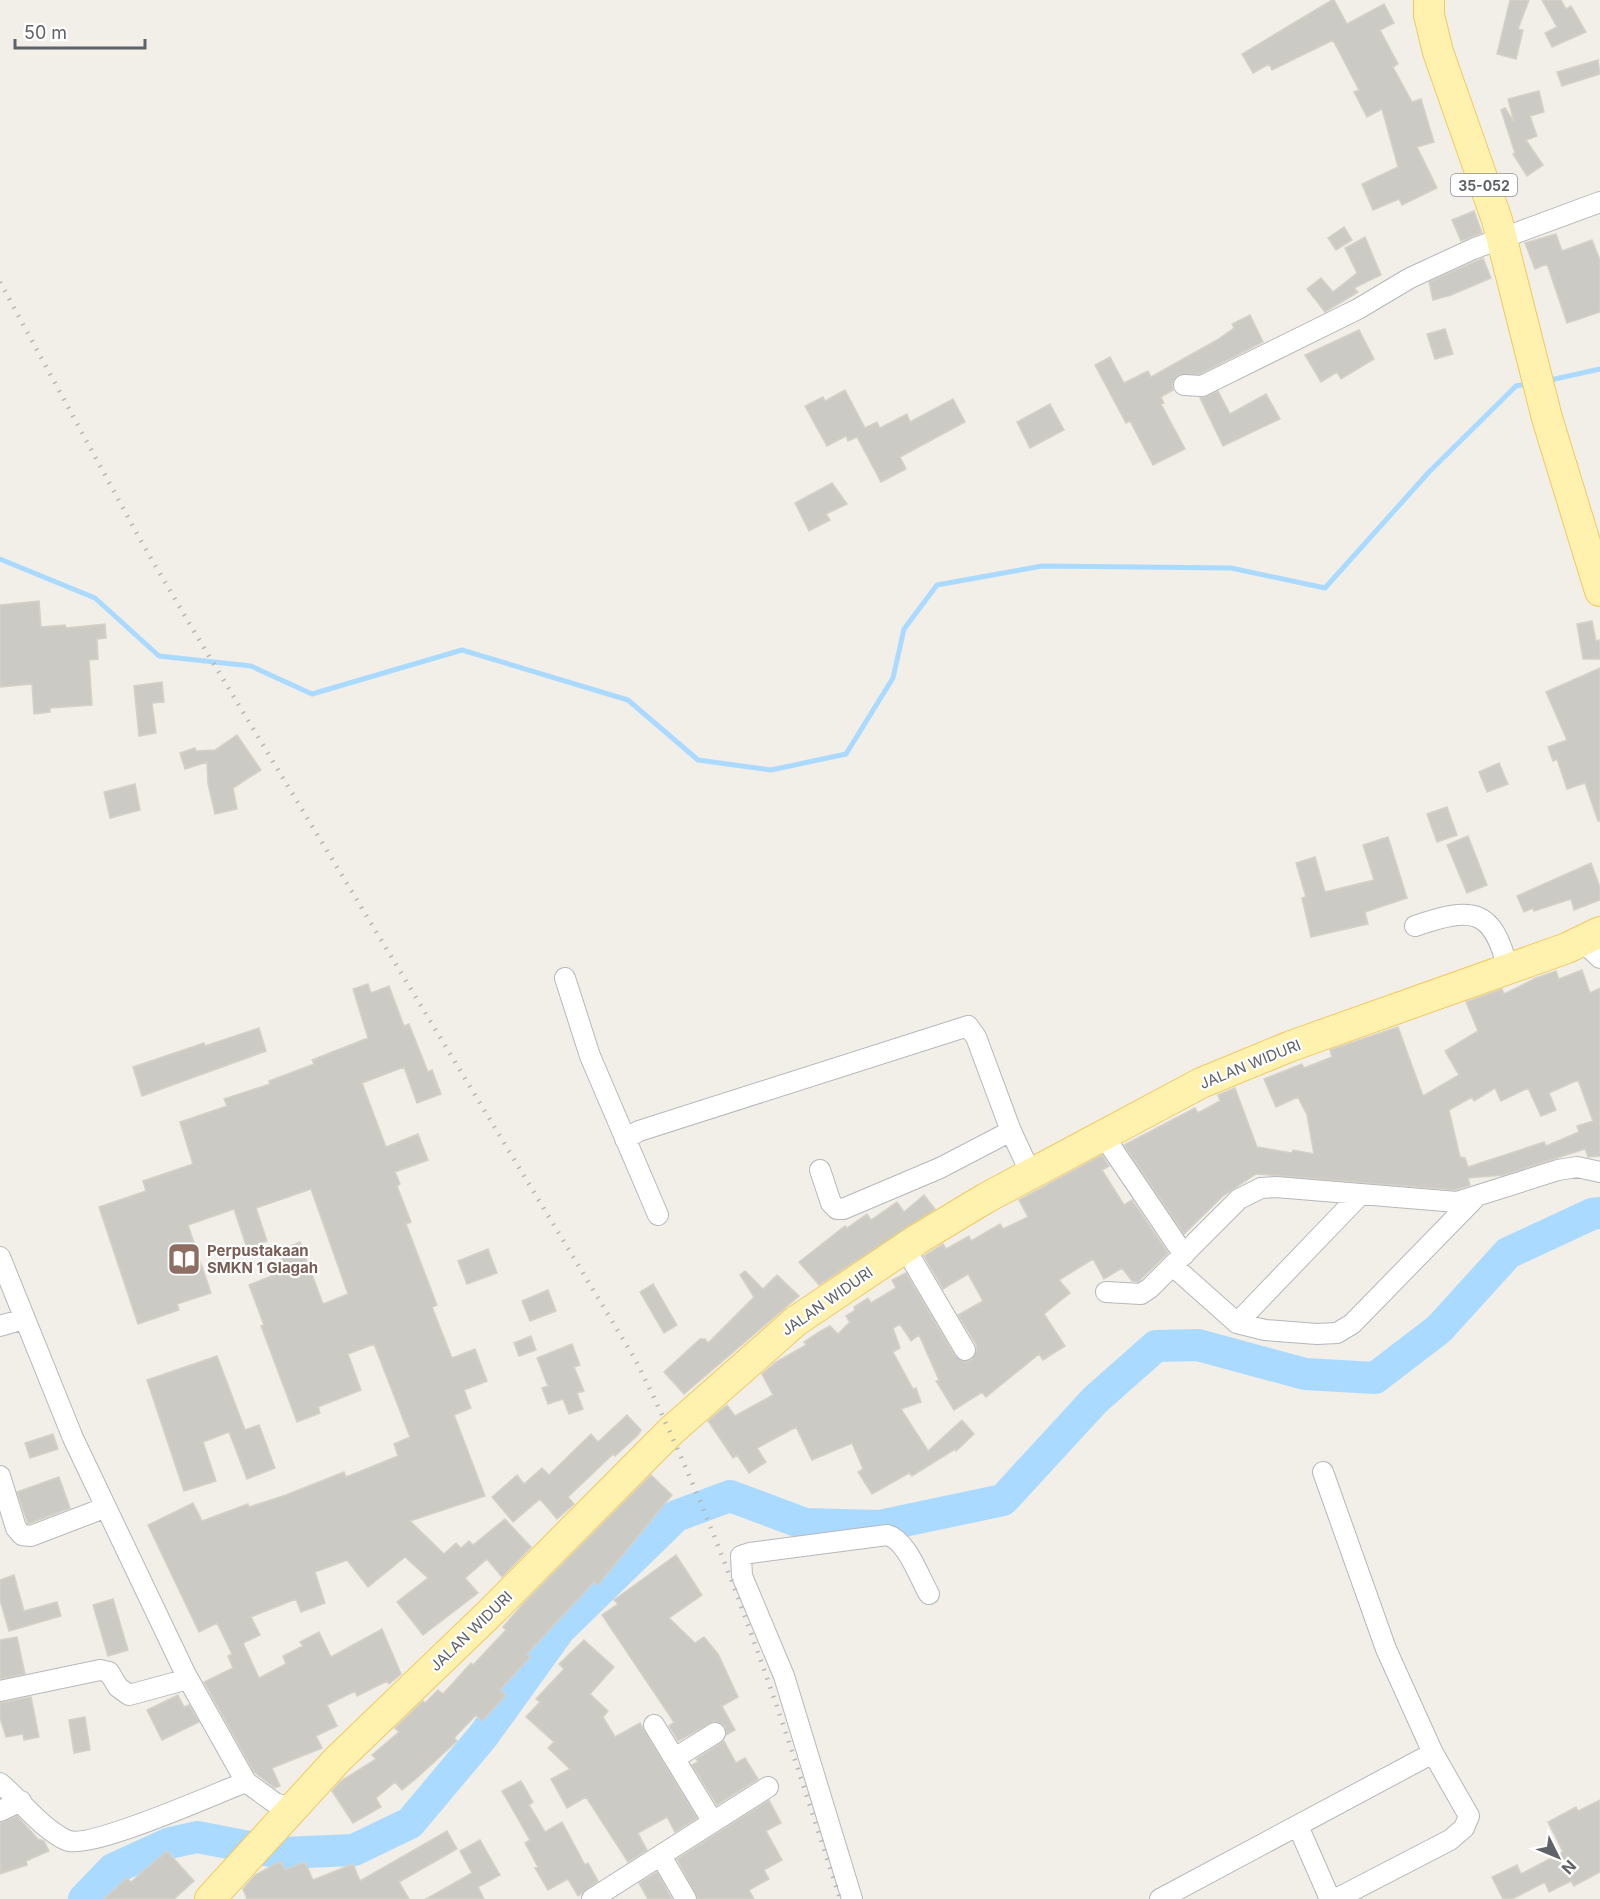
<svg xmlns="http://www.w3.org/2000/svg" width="1600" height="1899" font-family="Inter,sans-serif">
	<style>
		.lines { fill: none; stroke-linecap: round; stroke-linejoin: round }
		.stream { stroke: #aadaff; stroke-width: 5 }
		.river { stroke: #aadaff; stroke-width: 32 }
		.building { fill: #cccac5; stroke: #d6d1c6; stroke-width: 1.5; fill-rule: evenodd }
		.minor-casing { stroke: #b5b8bc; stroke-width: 22 }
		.primary-casing { stroke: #f2c960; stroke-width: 32 }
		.minor { stroke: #fff; stroke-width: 20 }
		.primary { stroke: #fff2af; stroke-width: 30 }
		.rail { stroke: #b6b7b8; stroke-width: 4.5; stroke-dasharray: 1.5 8; stroke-linecap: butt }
		.labels { text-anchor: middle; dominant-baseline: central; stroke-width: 4.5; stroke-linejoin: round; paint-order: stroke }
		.shield { fill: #fff; stroke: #8f9295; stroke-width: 1.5 }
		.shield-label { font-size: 14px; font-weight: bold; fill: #5f6368 }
		.street-label { font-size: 15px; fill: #5f6368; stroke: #fff }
		.education-label { font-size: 15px; font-weight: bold; fill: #785e54; stroke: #fff; text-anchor: start }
	</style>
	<rect width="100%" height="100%" fill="#f1efe8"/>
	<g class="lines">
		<!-- stream -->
		<path class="stream" d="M1546,381L1600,369
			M0,559L95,598L159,656L251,666L312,694L462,650L628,700L698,760L771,770L846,754L893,678L904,629L937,585L1042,566L1231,568L1325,588L1429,472L1516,386L1528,384"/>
		<!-- river -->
		<path class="river" d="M84,1899L113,1869L170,1843L197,1837L281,1853L354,1850L410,1823L483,1736L560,1629L676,1516L730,1496L805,1524L880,1526L1003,1500L1095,1400L1156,1346L1198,1345L1305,1374L1375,1378L1439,1329L1508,1253L1592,1214L1600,1213"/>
	</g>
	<!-- building -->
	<path class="building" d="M1332,0H1334L1347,24L1384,4L1394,23L1380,30L1398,64L1393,67L1412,102L1421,99L1434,142L1417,147L1437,188L1402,205L1399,199L1373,210L1362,184L1398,167L1382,109L1367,117L1354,92L1359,90L1333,40L1272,70L1269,64L1253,73L1242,54Z
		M1510,0H1529L1518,29L1523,30L1516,59L1497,54Z
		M1542,0H1561L1566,9L1571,6L1586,32L1552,47L1545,33L1557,27Z
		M1598,60L1600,74L1562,86L1557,72Z
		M1539,91L1544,112L1530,116L1537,136L1526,140L1543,165L1527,176L1513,154L1515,153L1501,110L1505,108L1514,122L1508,99Z
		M1474,211L1482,233L1461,241L1452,220Z
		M1344,227L1352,240L1336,250L1328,238Z
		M1556,234L1562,251L1592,240L1600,260V312L1567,323L1547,264L1535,269L1525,243Z
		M1365,237L1381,275L1354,288L1358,292L1325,312L1307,289L1321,278L1333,292L1357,273L1345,248Z
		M1483,258L1491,278L1451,295L1433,300L1429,282Z
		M1250,315L1263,342L1200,374L1178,375L1172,384L1173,390L1161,397L1164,403L1161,404L1185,449L1153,465L1130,421L1126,423L1095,365L1110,357L1124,383L1148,371L1151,377L1217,340L1234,328L1232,324Z
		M1445,329L1453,354L1435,359L1427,334Z
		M1359,330L1374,359L1341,379L1337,372L1321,382L1305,355Z
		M845,390L865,428L877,422L880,428L907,414L910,422L953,399L965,422L900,457L906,469L881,482L857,437L848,441L846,436L827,446L805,406L823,397L825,401Z
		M1218,391L1230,414L1266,394L1280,419L1223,446L1200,398Z
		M1050,404L1064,430L1030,448L1017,422Z
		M832,483L847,504L826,514L830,520L809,531L795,503Z
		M39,601L41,627L65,625L66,628L105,624L106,638L97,639L98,659L89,660L92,705L50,708V712L34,714L32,684L0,687V605Z
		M1592,621L1596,641L1600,640V659H1583L1577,624Z
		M1600,668V821H1598L1585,783L1567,789L1557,759L1553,761L1548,747L1567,740L1546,692Z
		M162,682L164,702L152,703L156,733L139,736L134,686Z
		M237,735L261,770L233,788L237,809L215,814L208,784L207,762L185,769L180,753L195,748L196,751L215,750Z
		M1499,763L1508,784L1487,792L1479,772Z
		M135,784L140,810L110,818L104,792Z
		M1447,807L1457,835L1437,842L1427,814Z
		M1468,836L1487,885L1467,893L1447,845Z
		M1388,837L1407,898L1365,912L1368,924L1311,937L1302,898L1306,897L1296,863L1315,857L1325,892L1374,880L1363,845Z
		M1591,863L1600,887V900L1574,910L1571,899L1534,911L1533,908L1524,912L1517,896Z
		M1582,970L1590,993L1600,988V1156L1588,1157L1585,1149L1503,1175L1468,1178L1470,1185L1455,1190L1256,1174L1223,1196L1184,1234L1124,1145L1195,1108L1198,1113L1220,1101L1218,1095L1235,1088L1257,1147L1292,1153L1293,1150L1314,1154L1307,1115L1298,1097L1276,1107L1264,1079L1302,1064L1304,1068L1332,1057L1330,1050L1398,1027L1423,1096L1459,1075L1445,1051L1478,1031L1466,1002L1502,989L1504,994L1536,978L1556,971L1559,979ZM1578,1080L1593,1121L1577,1126L1579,1132L1546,1146L1544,1142L1468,1167L1465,1158L1460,1157L1449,1110L1472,1097L1474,1101L1495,1088L1501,1101L1528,1088L1541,1116L1556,1110L1549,1093Z
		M368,984L371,993L389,986L404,1026L409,1024L428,1072L432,1070L441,1094L417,1103L404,1067L362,1083L386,1147L418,1134L428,1160L395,1172L400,1184L397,1186L411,1222L406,1224L437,1305L432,1307L452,1358L475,1349L487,1381L464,1390L471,1408L454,1415L485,1496L410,1521L444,1554L456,1543L461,1548L469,1541L473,1545L505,1519L531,1547L502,1577L487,1559L465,1578L478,1593L423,1635L397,1602L428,1578L405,1557L368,1587L347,1560L315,1572L325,1603L301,1612L296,1599L251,1617L260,1635L243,1643L259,1678L286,1664L283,1656L303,1646L300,1642L319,1632L331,1657L382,1629L401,1674L389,1684L387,1681L357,1696L355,1691L327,1705L337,1726L316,1736L322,1748L272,1768L280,1786L275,1788L254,1772L204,1682L233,1668L228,1656L232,1654L217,1623L199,1632L148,1525L193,1503L202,1521L248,1504L249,1507L286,1495L344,1472L346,1477L398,1456L394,1444L410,1437L374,1344L348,1354L361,1390L318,1407L320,1413L297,1422L261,1326L264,1325L249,1285L286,1270L279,1251L300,1242L323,1304L348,1294L311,1189L256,1208L267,1241L247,1248L234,1209L188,1225L211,1293L177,1304L179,1310L138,1324L99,1207L146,1191L143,1181L193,1164L180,1122L227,1106L224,1099L270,1084L269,1081L314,1064L312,1060L368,1038L353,989Z
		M259,1028L266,1051L142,1096L133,1067L204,1043L205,1046Z
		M1102,1155L1109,1166L1102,1170L1124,1205L1132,1200L1168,1253L1138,1282L1132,1281L1122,1268L1104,1279L1093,1259L1059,1280L1070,1293L1044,1314L1065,1346L1043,1360L1039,1354L986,1397L982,1392L954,1410L936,1381L939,1380L919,1335L911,1341L900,1324L893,1328L900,1348L893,1352L913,1389L916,1388L921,1402L901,1409L928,1451L962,1420L974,1434L956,1451L955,1449L912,1476L909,1473L872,1494L858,1472L863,1469L852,1443L812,1460L796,1427L757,1448L766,1462L749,1473L737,1455L733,1458L708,1421L727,1405L735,1416L773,1395L762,1374L776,1362L806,1345L804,1342L819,1332L830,1326L838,1334L850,1322L846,1316L855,1310L854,1307L868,1298L871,1303L896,1288L892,1280L906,1273L955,1356L965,1362L972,1360L977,1350L976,1344L958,1315L983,1301L968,1274L943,1289L924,1256L943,1244L946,1249L969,1236L971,1241L1000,1224L1003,1229L1028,1217L1019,1200Z
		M924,1195L935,1209L819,1285L799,1262L845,1226L847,1228L867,1214L871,1220L897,1202L904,1212Z
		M488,1249L497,1273L467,1284L458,1261Z
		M745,1271L763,1289L777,1275L799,1296L684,1394L664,1372L700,1339H705L708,1343L754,1297L740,1275Z
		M653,1284L677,1325L664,1333L640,1292Z
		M548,1290L556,1311L530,1321L522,1301Z
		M531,1336L536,1350L519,1356L514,1343Z
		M572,1344L580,1365L574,1367L584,1391L577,1393L583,1409L569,1414L563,1399L548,1404L542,1388L548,1386L537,1358Z
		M217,1356L245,1430L259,1425L275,1468L247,1479L229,1432L203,1442L216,1481L184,1491L147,1380Z
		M627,1415L641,1430L638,1435L615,1456L613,1454L568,1497L574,1504L557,1519L540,1499L513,1522L492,1497L517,1475L524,1484L542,1468L549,1475L591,1434L598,1442Z
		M53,1434L58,1449L30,1458L25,1443Z
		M651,1475L672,1495L598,1585L594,1582L527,1654L530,1657L500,1690L506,1695L482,1721L476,1715L454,1738L457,1741L419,1776L402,1790L395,1782L376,1798L381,1807L353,1823L332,1791L341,1781L376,1759L372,1755L399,1732L395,1728L423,1701L425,1703L438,1690L443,1694L471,1663L473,1665L506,1630L503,1627L523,1604Z
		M59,1477L70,1508L28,1524L17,1492Z
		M676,1555L702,1595L669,1618L695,1643L704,1637L718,1654L738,1697L722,1706L735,1730L726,1735L725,1726L714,1721L678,1741L669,1726L674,1722L602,1615L618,1604L614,1600Z
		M14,1575L24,1611L57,1602L61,1616L9,1631L0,1600V1580Z
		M113,1599L128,1650L108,1656L93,1605Z
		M17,1637L25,1674L0,1679V1640Z
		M584,1640L614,1667L590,1694L608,1711L603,1717L615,1737L640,1723L697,1818L675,1832L667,1817L638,1833L647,1850L628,1862L586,1797L567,1808L551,1779L570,1769L548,1748L554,1742L526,1717L540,1702L536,1699L564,1669L559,1664Z
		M178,1695L184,1707L189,1705L199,1722L162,1740L147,1710Z
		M31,1697L39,1737L24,1740L23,1734L6,1737L0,1718V1703Z
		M85,1717L90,1750L74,1753L69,1720Z
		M724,1741L736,1763L745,1758L758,1779L717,1805L692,1765L698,1762L696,1759Z
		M521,1781L533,1802L529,1805L545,1832L562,1822L585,1865L588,1863L598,1881L578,1896L568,1879L548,1890L535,1868L538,1867L525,1843L530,1840L502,1791Z
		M769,1800L781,1823L766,1831L782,1860L764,1870L769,1879L749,1890L754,1899H698L677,1859Z
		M1600,1800V1872L1574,1886L1571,1881L1549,1892L1545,1882L1512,1899H1503L1492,1877L1517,1865L1521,1874L1563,1852L1548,1822L1576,1807L1578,1811Z
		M17,1816L38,1839L44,1841L49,1851L26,1861L27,1865L0,1874V1823Z
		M447,1831L457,1849L399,1882L409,1899H247L243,1889L255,1875L281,1861L285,1870L305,1862L313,1880L353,1864L360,1881Z
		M480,1840L500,1875L478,1887L484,1899H426L472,1873L460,1851Z
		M167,1851L194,1881L174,1899H104L127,1878L131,1882Z
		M657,1872L672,1899H648L639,1883Z"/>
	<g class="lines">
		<defs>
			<path id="minor" d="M1184,385L1202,386L1358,309L1410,278L1473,249L1600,202
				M1415,926C1471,907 1493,906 1508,970
				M1582,941L1600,958
				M565,978L590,1056L658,1215
				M1103,1135L1184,1255
				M625,1139L639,1131L968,1026L976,1037L1011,1131L1030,1172
				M820,1170L831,1203L837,1209H843L940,1168L1011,1131
				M905,1248L965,1350
				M0,1257L73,1438L186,1675L246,1782L275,1803L291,1808
				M1173,1266L1237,1323L1265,1330L1317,1334L1337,1333L1352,1324L1474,1199
				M1106,1292L1141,1294L1150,1288L1239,1199L1261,1188L1276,1187L1457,1202L1558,1170L1577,1167L1600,1172
				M1237,1323L1361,1194
				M0,1326L24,1319
				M1323,1472L1386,1649L1433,1753L1469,1816L1464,1828L1450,1840L1336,1899
				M0,1476L16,1528L22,1535L31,1536L104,1508
				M0,1691L100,1670L109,1672L118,1687L129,1695L188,1679
				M654,1725L713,1822
				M675,1758L715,1733
				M0,1783C21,1801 41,1828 66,1840C88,1851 217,1793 246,1782
				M0,1811L21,1801
				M1298,1826L1330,1899
				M661,1856L686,1899
				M592,1899L768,1787
				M852,1899L784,1676L742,1576L741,1556L750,1553L887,1535C907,1540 919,1577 929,1594
				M1160,1899L1433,1753"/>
			<path id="primary" d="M1429,0V15L1438,52L1497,220L1547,418L1600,591
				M210,1899L337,1760L491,1612L671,1431L796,1321L918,1239L986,1198L1201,1083L1291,1046L1567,948L1600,932"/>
		</defs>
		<!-- minor casing -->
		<use href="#minor" class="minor-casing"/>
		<!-- primary casing -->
		<use href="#primary" class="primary-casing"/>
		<!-- minor -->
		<use href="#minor" class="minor"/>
		<!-- primary -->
		<use href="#primary" class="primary"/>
		<!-- rail -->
		<path class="rail" d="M0,282L142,543L189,623L635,1359C722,1532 781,1715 840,1899"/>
	</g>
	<!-- icons -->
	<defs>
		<symbol id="library-square" viewBox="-11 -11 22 22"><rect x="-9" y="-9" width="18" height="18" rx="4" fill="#8d6e63" stroke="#fff"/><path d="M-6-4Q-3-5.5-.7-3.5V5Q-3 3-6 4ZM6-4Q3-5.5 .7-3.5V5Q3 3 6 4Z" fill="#fff"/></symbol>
	</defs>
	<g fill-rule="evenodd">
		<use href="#library-square" x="165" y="1240" width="38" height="38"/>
	</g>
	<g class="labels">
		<!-- shield labels -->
		<rect class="shield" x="1451" y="174" width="66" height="22" rx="4.5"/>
		<g class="shield-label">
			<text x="1484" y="185">35-052</text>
		</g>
		<!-- street labels -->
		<g class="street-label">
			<text transform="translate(1250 1064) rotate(-22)">JALAN WIDURI</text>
			<text transform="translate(827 1301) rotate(-35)">JALAN WIDURI</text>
			<text transform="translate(471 1631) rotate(-44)">JALAN WIDURI</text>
		</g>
		<!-- education labels -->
		<g class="education-label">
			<text x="207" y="1250">Perpustakaan<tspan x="207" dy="17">SMKN 1 Glagah</tspan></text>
		</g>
	</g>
	<!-- north arrow -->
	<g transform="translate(1558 1857) rotate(133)" stroke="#ffffff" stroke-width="4.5" paint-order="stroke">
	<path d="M0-4.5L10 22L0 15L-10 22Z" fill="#5f6368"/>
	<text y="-9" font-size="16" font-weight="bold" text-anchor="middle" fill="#5f6368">N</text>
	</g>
	<!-- scale -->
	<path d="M15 39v9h130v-9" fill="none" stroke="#5f6368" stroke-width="3"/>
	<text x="24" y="39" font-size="18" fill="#5f6368" stroke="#ffffff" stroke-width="4.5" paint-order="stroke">50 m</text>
</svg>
